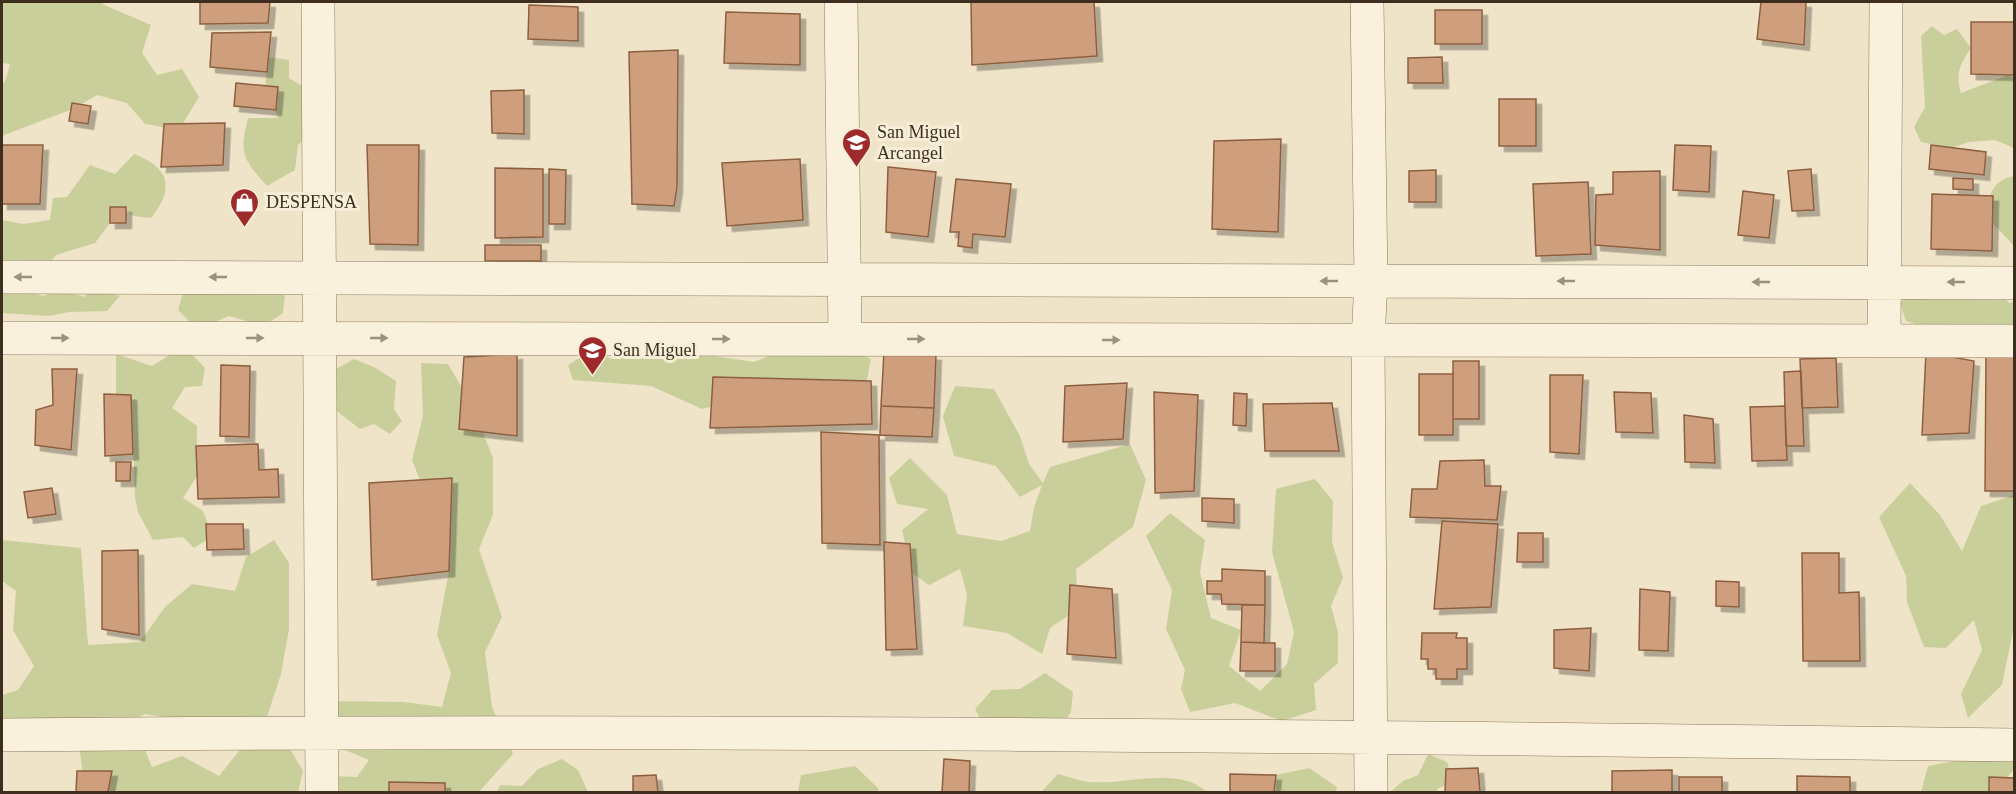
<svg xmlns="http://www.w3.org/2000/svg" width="2016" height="794" font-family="'Times New Roman',serif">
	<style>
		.green { fill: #c9cf9b }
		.building { fill: #cf9f7d; stroke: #8d5f41; stroke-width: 1.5; filter: url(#shadow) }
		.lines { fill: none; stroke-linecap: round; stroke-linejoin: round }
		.minor-casing { stroke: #8d765c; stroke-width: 34 }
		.minor { stroke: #faf1dc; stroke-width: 33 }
		.oneway { fill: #9c907e }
		.labels { text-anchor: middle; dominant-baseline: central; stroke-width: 6; stroke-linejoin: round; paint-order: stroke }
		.poi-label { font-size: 18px; fill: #3d2e20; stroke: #f7eed8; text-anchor: start }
	</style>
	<defs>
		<filter id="shadow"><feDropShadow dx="5.5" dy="5.5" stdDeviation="0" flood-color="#0004"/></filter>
	</defs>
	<rect width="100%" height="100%" fill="#f0e4c8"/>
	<!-- green -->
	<path class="green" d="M2,2H106L102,4L151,25L142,53L157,75L182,69L199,97L179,130L145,124L127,103L97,95L75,108L2,136V83L5,82L10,64L2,63Z
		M1932,26L1944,35L1957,29L1971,48C1960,64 1955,74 1961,93L2008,75L2014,79V148L1995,140L1969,142L1951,148L1921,142L1914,127L1925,107L1921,36Z
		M269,57L289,60V78L315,94L312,132L298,145L295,170L267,186C243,159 239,154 248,118H278L265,86Z
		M134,154C170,168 175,188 151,218L133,216L122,207L95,243L56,255L44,271L2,277V220L23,224L50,220L53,198L67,197L90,165L115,174Z
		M2014,176V246L1985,215C1989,196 1992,180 2014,176Z
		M95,287L120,296L107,311L69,312L49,316L2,313V293L21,289L43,296L62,290L84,297Z
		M1990,289L2010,303L2014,302V333L1922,326L1906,321L1900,303L1913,290L1935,300L1947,291Z
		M183,293L285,294L283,313L264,326L229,316L213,323L190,322L178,310Z
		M657,325L693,328L714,356L754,362L784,350L845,346L871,359L865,390L756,394L702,409L651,386L573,380L568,365L592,350L612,359L648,356Z
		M184,346L205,368L202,386L185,387L172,408L197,426V476L183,498L203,511L213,536L194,548L183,537L153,540L138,512L135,497L133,439L116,394V354L152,366Z
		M354,359L374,367L396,381L394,409L402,421L390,434L374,424L360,429L329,405L336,369Z
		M421,363L448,364L472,405L493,458V515L479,549L502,617L485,652L492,707L513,754L479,792H436L410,785L407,792H325L333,776L357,777L369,760L328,743L330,701L404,702L442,707L451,673L437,635L449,571L430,505L412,460L423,416Z
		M955,386L994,389L1020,436L1029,464L1043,483L1050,467L1130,444L1146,480L1133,527L1076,569L1078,609L1050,628L1042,654L1007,633L963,626L967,594L960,569L929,585L912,573L902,530L928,509L897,504L889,478L910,458L947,495L957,534L1001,541L1030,531L1034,507L1042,485L1020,497L996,466L954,456L943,416Z
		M1315,479L1333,501L1332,542L1343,578L1331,606L1338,632V663L1314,684L1316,710L1282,721L1235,703L1190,712L1181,689L1185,670L1166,629L1172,590L1146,536L1170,513L1205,540L1200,572L1211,618L1241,630L1229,666L1260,691L1287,664L1294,632L1272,552L1276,489Z
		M1910,483L1940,515L1962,551L1981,506L2014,495V626L2002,685L1968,718L1961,694L1982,650L1974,620L1946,648L1924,647L1907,602L1906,576L1879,517Z
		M2,540L81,548L88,645L140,642L165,607L192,584L235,591L246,557L274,540L289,563V629L281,674L266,720L200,723L145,714L96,736L2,729V695L18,690L34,666L13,630L16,591L2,581Z
		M1045,673L1073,692L1071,712L1056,735H989L975,709L992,690L1020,689Z
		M79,744L143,745L152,767L182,756L219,776L243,746L289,747L303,771L298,792L85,791Z
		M2014,750V770L1993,792H1921L1928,766Z
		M1428,754L1447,762L1453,782L1437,789L1438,792H1390L1403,781L1418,775Z
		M562,759L578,770L588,792H497L500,785L522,786L538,769Z
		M855,766L879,789L878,792H798L801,775Z
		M1309,768L1337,787L1336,792H1276V775Z
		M1058,774C1069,777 1079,781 1090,782C1127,785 1177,765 1207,792H1041Z"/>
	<!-- building -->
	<path class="building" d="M200,2H270L268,23L200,24Z
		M971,2H1094L1097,56L972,65Z
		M1761,2H1806L1804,45L1757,39Z
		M529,5L578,7V41L528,39Z
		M1435,10H1482V44H1435Z
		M726,12L800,14V65L724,63Z
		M1971,22H2014V75L1971,74Z
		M271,32L267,72L210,67L212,33Z
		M678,50L677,187L674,206L632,204L629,52Z
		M1442,57L1443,83H1408V58Z
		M236,83L278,87L276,110L234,106Z
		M524,90V134L492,133L491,91Z
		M1499,99H1536V146H1499Z
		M72,103L91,106L88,124L69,121Z
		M225,123L223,165L161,167L164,124Z
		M1281,139L1278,232L1212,229L1214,141Z
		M2,145H43L40,204H2Z
		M367,145H419L418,245L370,244Z
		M1675,145L1711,146L1709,192L1673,190Z
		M1931,145L1986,152L1984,175L1929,169Z
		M800,159L803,220L727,226L722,163Z
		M888,167L936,172L928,237L886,232Z
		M495,168L543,169V237L495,238Z
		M549,169L566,170L565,224H549Z
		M1811,169L1814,210L1792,211L1788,171Z
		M1436,170V202H1409V171Z
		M1660,171V250L1595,245L1596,195L1613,194V172Z
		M1953,178L1973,179V190L1953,189Z
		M956,179L1011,184L1005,237L973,234L972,248L958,246L959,232H950Z
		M1588,182L1591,254L1536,256L1533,184Z
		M1743,191L1774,195L1769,238L1738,235Z
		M1932,194L1993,196L1992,251L1931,249Z
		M110,207H126V223H110Z
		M485,245H541V261H485Z
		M884,352L936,355L934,408L881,406Z
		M1926,352L1974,361L1969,433L1922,435Z
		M517,354V436L459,429L464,357Z
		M1986,354H2014V491H1985Z
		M1836,358L1838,407L1802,408L1800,359Z
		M1453,361H1479V419H1453Z
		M221,365L250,366L249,437L220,436Z
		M52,369H77L71,450L35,445L36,410L53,405Z
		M1801,371L1804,446H1786L1784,372Z
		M1419,374H1453V435H1419Z
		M1550,375H1583L1579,454L1550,452Z
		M713,377L871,381L872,424L710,428Z
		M1127,383L1123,439L1063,442L1065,386Z
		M1154,392L1198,395L1194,491L1155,493Z
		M1614,392L1651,393L1653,433L1616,432Z
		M1234,393L1247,394L1246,426L1233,425Z
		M104,394L131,395L133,454L105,456Z
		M1332,403L1339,451H1265L1263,404Z
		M881,406L934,408L932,437L880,435Z
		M1785,406L1787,460L1752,461L1750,407Z
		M1684,415L1713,419L1715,463L1685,462Z
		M821,432L879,435L880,545L822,543Z
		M258,444L259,470L278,469L279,497L198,499L196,446Z
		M1484,460L1485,486H1501L1497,520L1410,517L1412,489H1437L1440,461Z
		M116,462H131L130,481H116Z
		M452,478L449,571L372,580L369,483Z
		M52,488L56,514L28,518L24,492Z
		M1202,498L1234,499V523L1202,521Z
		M1442,521L1498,524L1491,607L1434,609Z
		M206,524H243L244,549L207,550Z
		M1518,533H1543V562H1517Z
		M884,542L910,544L917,649L886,650Z
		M138,550L139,635L102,629V551Z
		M1802,553H1839V593L1859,592L1860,661H1803Z
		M1222,569L1265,571V605L1222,604L1221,594H1207V581H1222Z
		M1716,581L1739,582V607L1716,606Z
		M1070,585L1112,589L1116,658L1067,654Z
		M1640,589L1670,592L1668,651L1639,650Z
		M1242,605H1265L1264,643L1241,642Z
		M1591,628L1589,671L1554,668V630Z
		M1422,633H1457L1456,638H1467V669H1457V679H1436V669H1428V659H1421Z
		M1241,642L1275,643V671H1240Z
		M944,759L970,761L969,792H942Z
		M1478,768L1480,792H1445L1446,769Z
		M1672,770V792H1612V771Z
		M77,771H112L108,792H76Z
		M1230,774L1276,775L1274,792H1230Z
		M656,775L658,792H633V776Z
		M1797,776L1850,777V792H1797Z
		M1679,777H1722V792H1679Z
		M1989,777L2014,778V792H1989Z
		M389,782L445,783V792H389Z"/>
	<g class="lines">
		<defs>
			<path id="minor" d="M318,2L322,792
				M841,2L845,339
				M1367,2L1371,281L1368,340L1371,792
				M2,277L2014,283
				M2,338L2014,341
				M1884,341L1886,2
				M2,735C672,729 1344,736 2014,745"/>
		</defs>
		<!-- minor casing -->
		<use href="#minor" class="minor-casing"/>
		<!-- minor -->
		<use href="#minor" class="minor"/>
	</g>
	<!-- one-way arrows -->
	<defs><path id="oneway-solid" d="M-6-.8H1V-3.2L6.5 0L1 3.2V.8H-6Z" transform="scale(1.5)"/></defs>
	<g class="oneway">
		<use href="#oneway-solid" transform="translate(23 277) rotate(-180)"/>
		<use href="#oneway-solid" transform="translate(218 277) rotate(-180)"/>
		<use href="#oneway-solid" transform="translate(1329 281) rotate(-180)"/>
		<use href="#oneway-solid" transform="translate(1566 281) rotate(-180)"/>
		<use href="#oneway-solid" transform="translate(1761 282) rotate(-180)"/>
		<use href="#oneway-solid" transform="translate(1956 282) rotate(-180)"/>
		<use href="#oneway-solid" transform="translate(60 338)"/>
		<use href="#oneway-solid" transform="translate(255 338)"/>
		<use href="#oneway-solid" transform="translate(379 338)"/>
		<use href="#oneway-solid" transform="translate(721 339)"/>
		<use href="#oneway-solid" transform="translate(916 339)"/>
		<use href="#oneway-solid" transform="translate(1111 340)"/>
	</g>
	<!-- icons -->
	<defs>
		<symbol id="school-pin" viewBox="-11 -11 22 30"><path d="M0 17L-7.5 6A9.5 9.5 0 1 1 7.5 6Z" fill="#9e2a2b" stroke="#f7eed8"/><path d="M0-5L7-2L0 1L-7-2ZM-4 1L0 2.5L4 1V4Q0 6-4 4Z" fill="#fff"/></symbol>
		<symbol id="shop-pin" viewBox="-11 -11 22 30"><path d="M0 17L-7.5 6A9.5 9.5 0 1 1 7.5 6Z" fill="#9e2a2b" stroke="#f7eed8"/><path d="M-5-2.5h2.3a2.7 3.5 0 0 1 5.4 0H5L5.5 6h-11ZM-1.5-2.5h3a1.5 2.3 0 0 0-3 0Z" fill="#fff"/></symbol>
	</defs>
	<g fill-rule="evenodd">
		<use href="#school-pin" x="840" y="126" width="33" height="45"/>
		<use href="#shop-pin" x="228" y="186" width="33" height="45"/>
		<use href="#school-pin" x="576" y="334" width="33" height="45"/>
	</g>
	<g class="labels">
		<!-- poi labels -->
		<g class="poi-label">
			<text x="877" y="132">San Miguel<tspan x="877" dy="21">Arcangel</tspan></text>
			<text x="266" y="202">DESPENSA</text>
			<text x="613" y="350">San Miguel</text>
		</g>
	</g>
	<!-- border -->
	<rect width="2016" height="794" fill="none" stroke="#3d2e20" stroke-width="6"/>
</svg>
